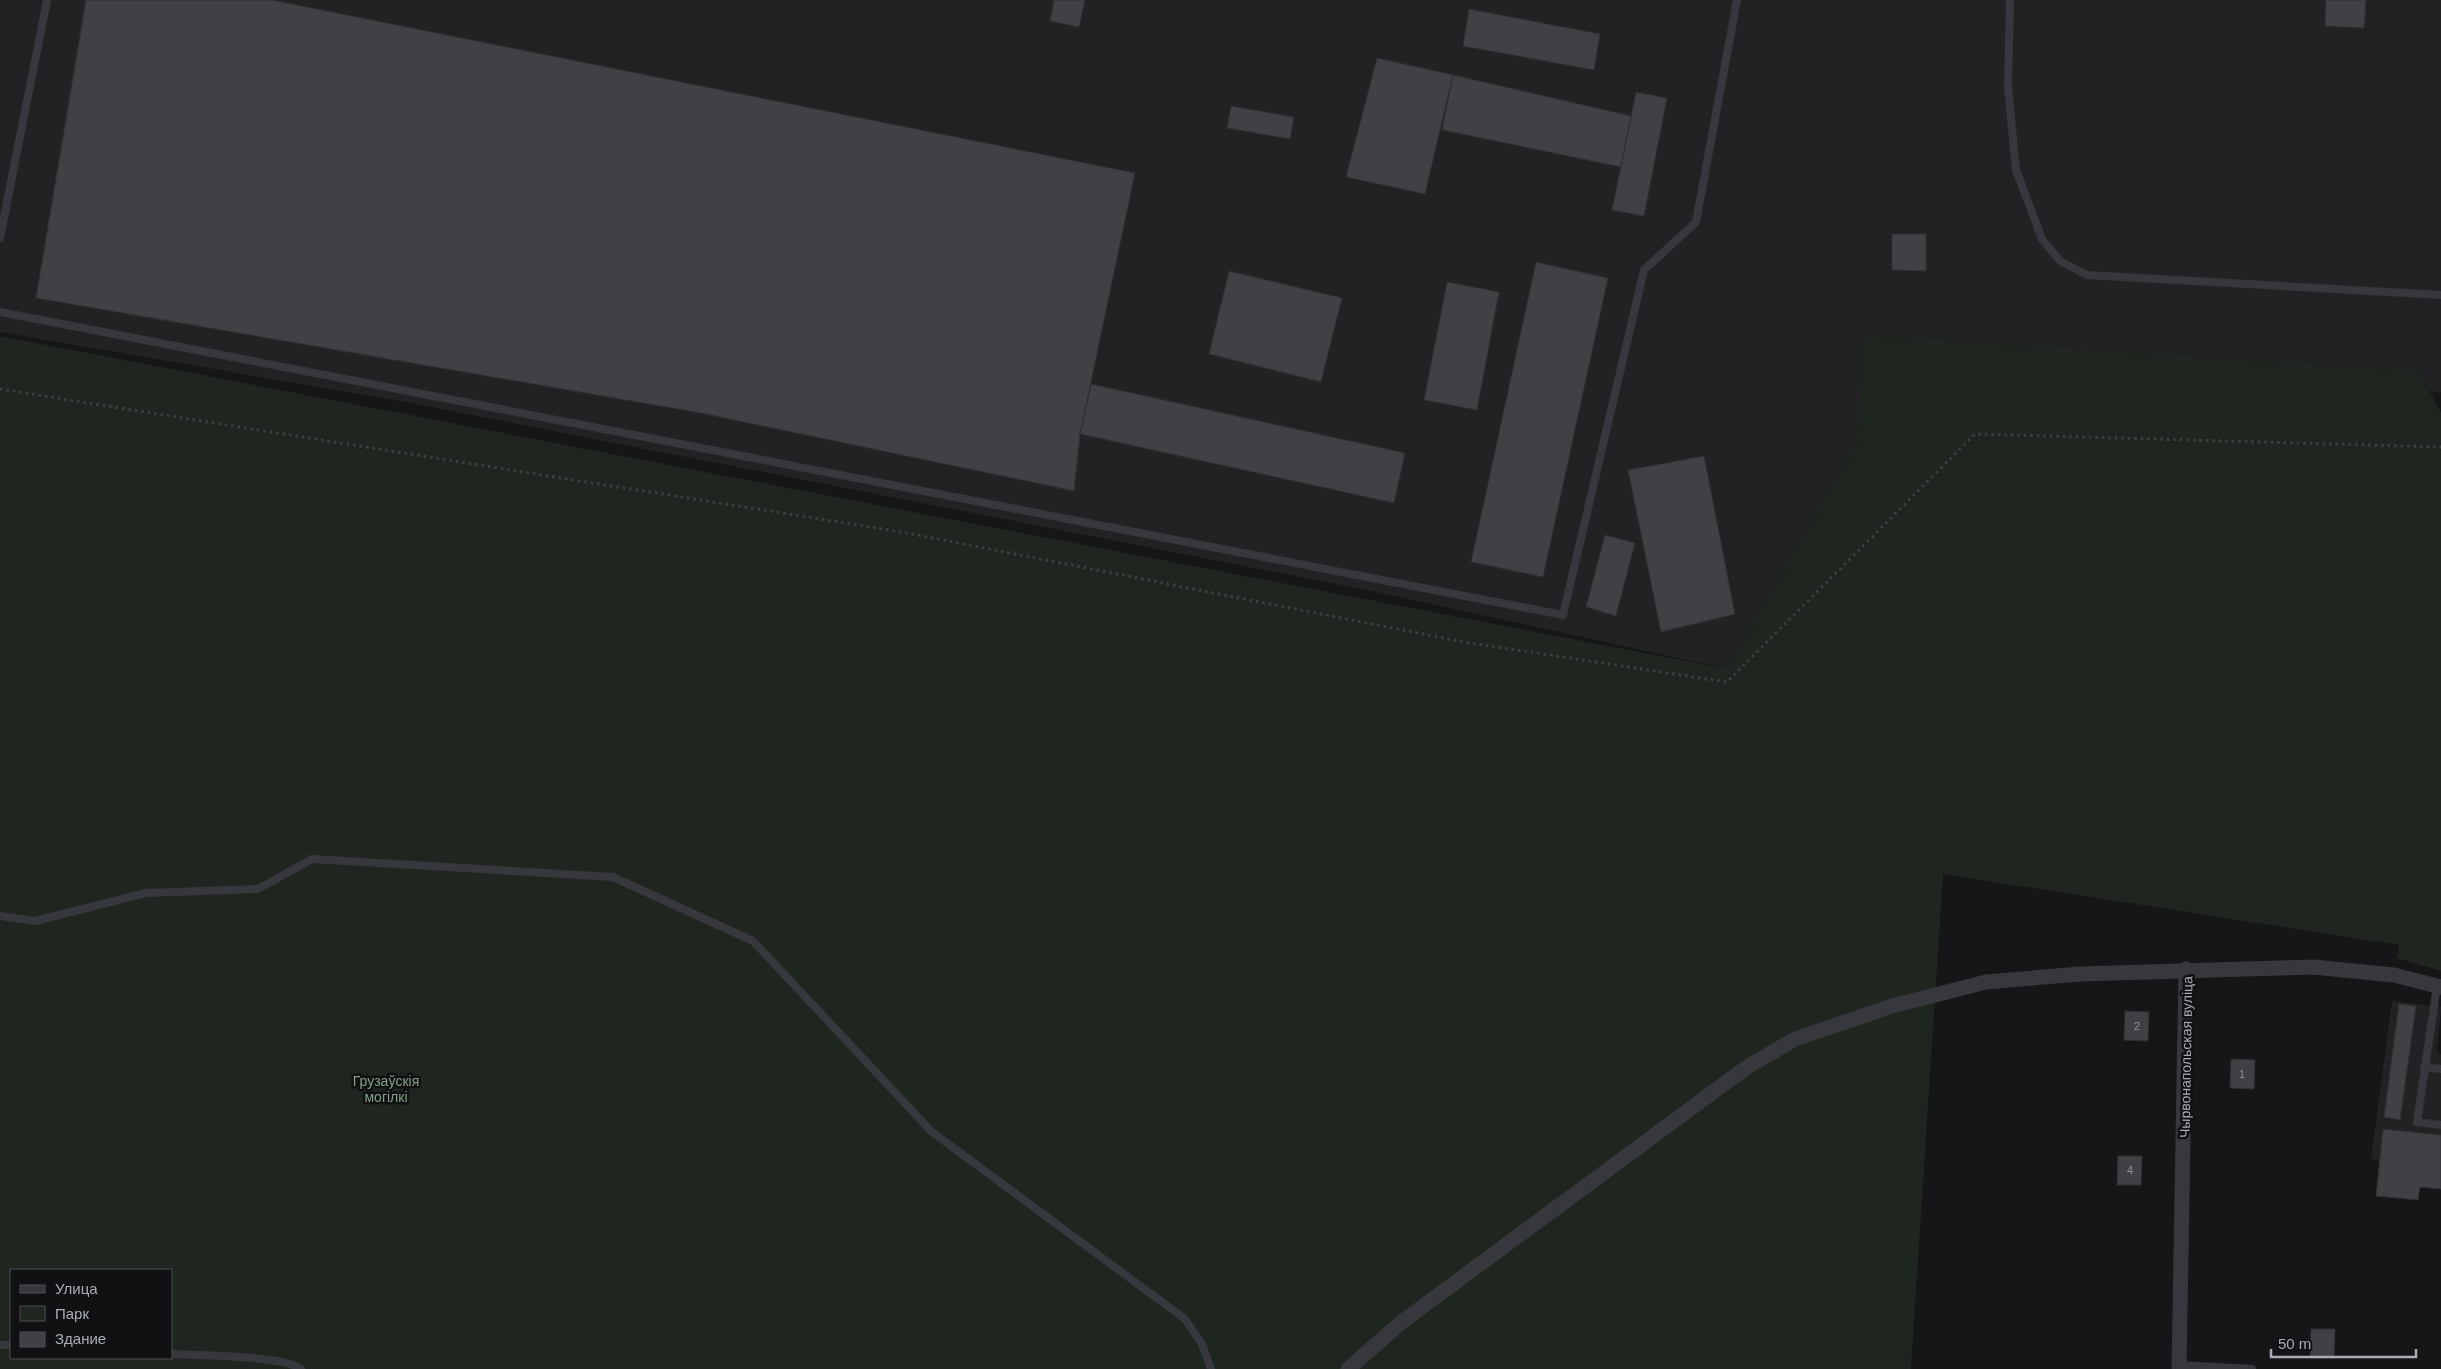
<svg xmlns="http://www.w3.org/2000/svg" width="2441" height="1369" font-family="Helvetica,sans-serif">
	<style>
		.built { fill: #222225 }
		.green { fill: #1e261f; fill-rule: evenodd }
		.building { fill: #404145; stroke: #303034 }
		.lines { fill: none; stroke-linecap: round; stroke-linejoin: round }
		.path { stroke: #3d3f44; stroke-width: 3; stroke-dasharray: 2.5 4; stroke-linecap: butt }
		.service { stroke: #37383d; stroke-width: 8 }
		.minor { stroke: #37383d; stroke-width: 15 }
		.labels { text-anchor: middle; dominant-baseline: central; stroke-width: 5; stroke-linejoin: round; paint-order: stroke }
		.number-label { font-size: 11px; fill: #8e929b }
		.street-label { font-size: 14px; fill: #a8adb8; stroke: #111113 }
		.park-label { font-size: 14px; fill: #7fa381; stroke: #111113 }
	</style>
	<rect width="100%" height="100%" fill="#161618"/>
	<!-- built -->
	<path class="built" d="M0,0H2441V392L2430,391L2419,371L1865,335L1856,445L1728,669L1372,591L405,402L0,332Z
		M2392,1001L2441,1007L2437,1053L2441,1054V1166L2371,1159Z"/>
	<!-- green -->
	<path class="green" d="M1865,335L2419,371L2441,413V971L2397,958L2399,945L1943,874L1911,1369H0V336L1728,669L1856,445ZM11,1270H171V1358H11Z"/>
	<!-- building -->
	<path class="building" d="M86,0H272L1135,173L1080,434L1074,491L701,413L36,298Z
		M1054,0H1085L1079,27L1050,21Z
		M2326,0H2366L2364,28L2325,26Z
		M1469,9L1600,34L1594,70L1463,46Z
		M1377,58L1453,75L1425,194L1346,177Z
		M1453,75L1631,116L1621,167L1442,130Z
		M1636,92L1667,98L1644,216L1612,210Z
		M1231,106L1294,117L1290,139L1227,128Z
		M1892,234H1926V271L1892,270Z
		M1536,262L1608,278L1543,577L1471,562Z
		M1229,271L1342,298L1321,382L1209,354Z
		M1447,282L1499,292L1477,410L1424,400Z
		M1091,384L1405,453L1394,503L1080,434Z
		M1704,456L1735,614L1661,632L1628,470Z
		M1605,535L1635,543L1616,616L1586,607Z
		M2399,1004L2416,1006L2400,1120L2384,1117Z
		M2125,1011L2149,1012L2148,1041L2124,1040Z
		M2231,1059L2255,1060L2254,1089L2230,1088Z
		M2383,1129L2441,1135V1189L2420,1187L2418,1200L2376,1196Z
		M2118,1156H2142L2141,1185H2117Z
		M2311,1329H2335L2334,1358H2310Z"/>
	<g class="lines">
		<!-- path -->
		<path class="path" d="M0,389L902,532L1464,642L1727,682L1975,434L2441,447"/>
		<!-- service -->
		<path class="service" d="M2010,0L2008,87L2016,170L2042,239L2060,261L2087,275L2441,295
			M0,238L47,0
			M0,312L1563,615L1644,270L1696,222L1737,0
			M0,916L35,921L146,893L258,889L312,859L613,877L753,941L932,1132L1185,1319L1202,1344L1211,1369
			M2437,986L2417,1122L2441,1125
			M2424,1067L2441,1069
			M0,1345H11
			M171,1354C198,1356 283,1355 301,1369
			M2179,1365L2252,1369"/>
		<!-- minor -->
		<path class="minor" d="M1348,1369L1403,1321L1747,1067L1795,1039L1892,1006L1986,982L2080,974L2313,967L2394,975L2441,987
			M2179,1369L2186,969"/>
	</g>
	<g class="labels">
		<!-- number labels -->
		<g class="number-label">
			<text x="2137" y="1026">2</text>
			<text x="2242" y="1074">1</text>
			<text x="2130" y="1170">4</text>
		</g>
		<!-- street labels -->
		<g class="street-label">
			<text transform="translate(2186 1057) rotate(-89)">Чырвонапольская вуліца</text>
		</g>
		<!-- park labels -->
		<g class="park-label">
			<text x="386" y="1081">Грузаўскія<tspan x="386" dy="16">могілкі</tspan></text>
		</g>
	</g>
	<!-- legend -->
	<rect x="10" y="1269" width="162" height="90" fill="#111113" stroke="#4d4f55"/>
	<rect x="20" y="1285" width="25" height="8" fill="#37383d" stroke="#4d4f55"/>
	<text x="55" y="1294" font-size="15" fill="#a8adb8">Улица</text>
	<rect x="20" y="1306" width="25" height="15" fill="#1e261f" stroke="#4d4f55"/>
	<text x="55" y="1319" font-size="15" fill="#a8adb8">Парк</text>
	<rect x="20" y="1332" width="25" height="15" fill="#404145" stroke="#4d4f55"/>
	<text x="55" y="1344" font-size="15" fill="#a8adb8">Здание</text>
	<!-- scale -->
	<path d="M2271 1349v8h145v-8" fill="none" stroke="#a8adb8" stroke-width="2.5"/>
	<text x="2278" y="1349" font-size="15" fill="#a8adb8" stroke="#111113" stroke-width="4" paint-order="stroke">50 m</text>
</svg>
